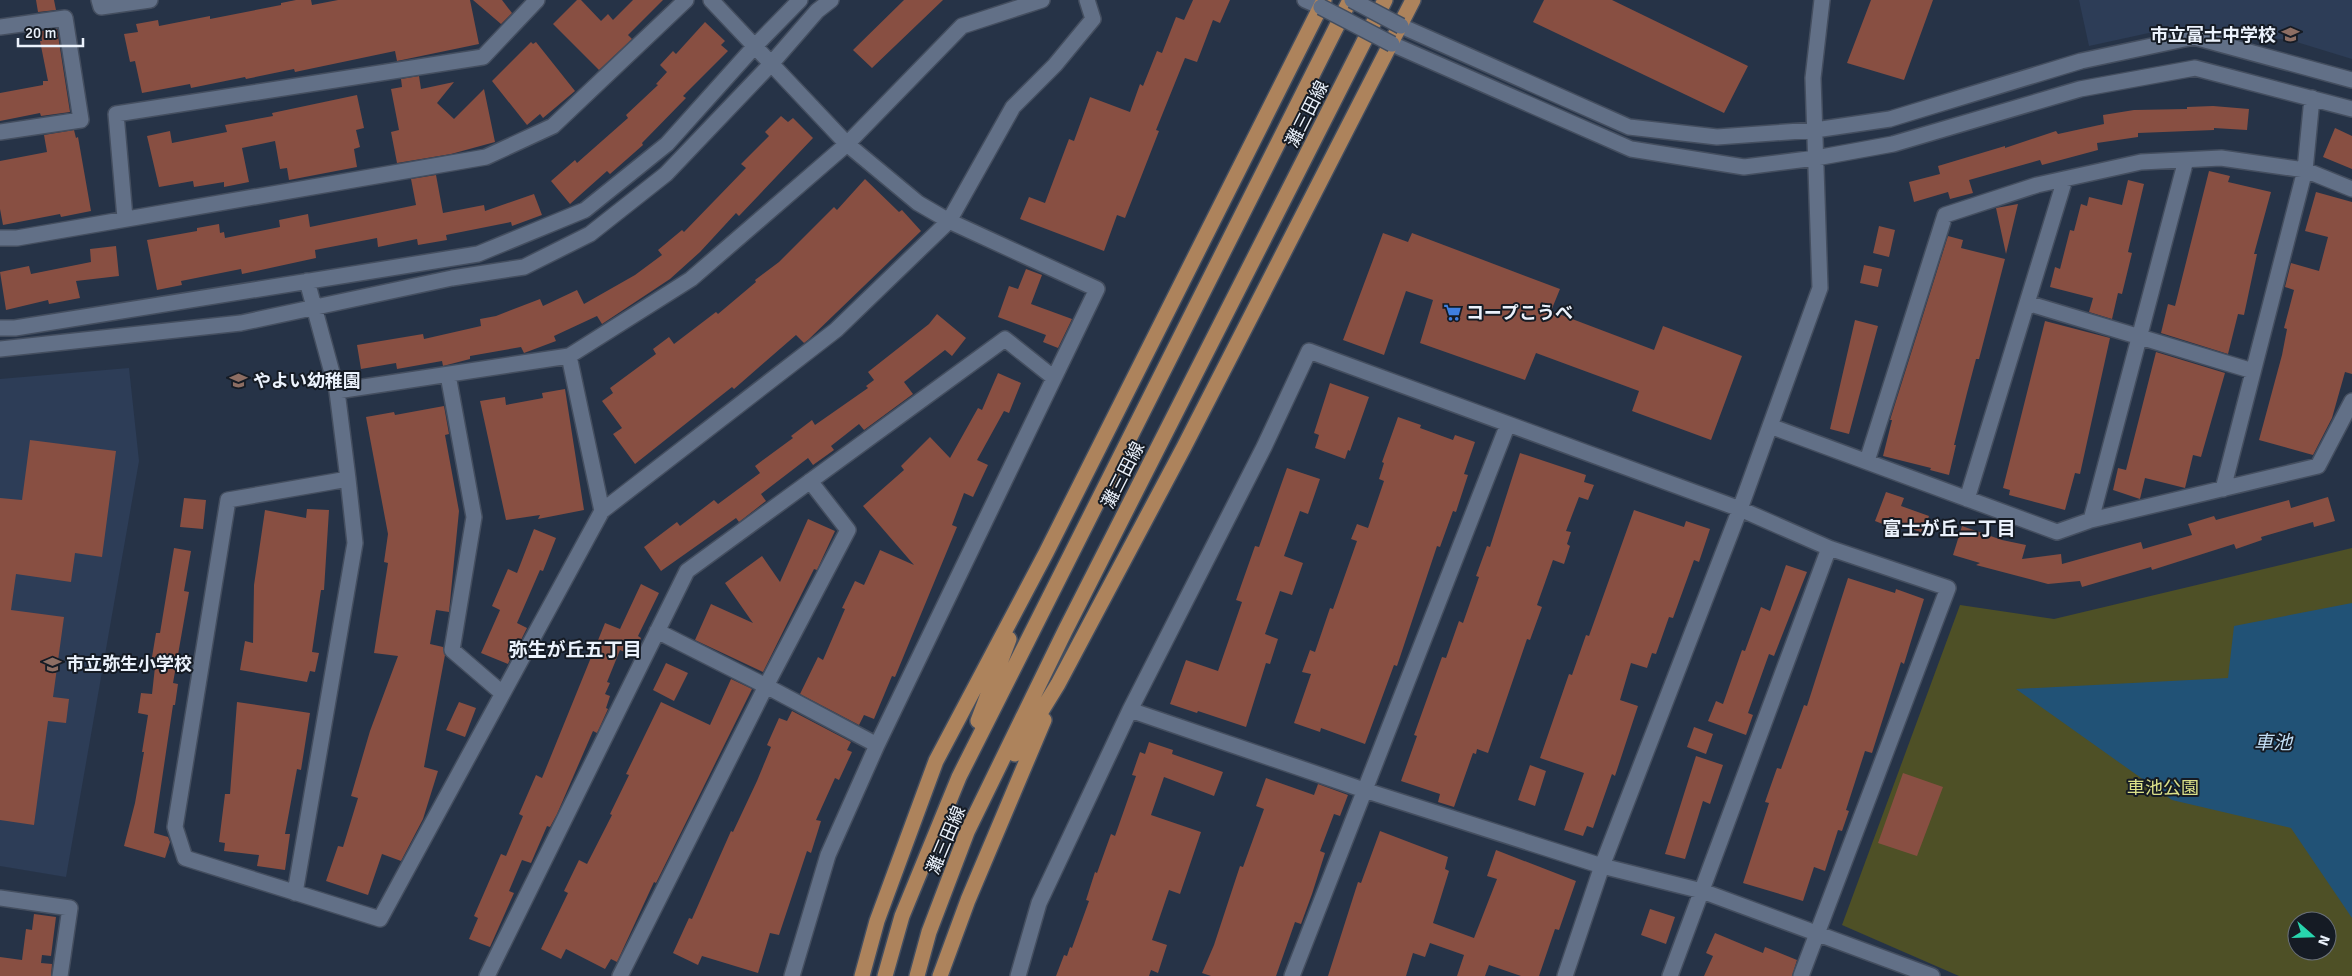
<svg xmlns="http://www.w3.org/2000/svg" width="2352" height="976" font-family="Signika,'Noto Sans JP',sans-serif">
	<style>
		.built { fill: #2d3d57 }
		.green { fill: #4e5026; fill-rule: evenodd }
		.water { fill: #215276 }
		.building { fill: #884f42 }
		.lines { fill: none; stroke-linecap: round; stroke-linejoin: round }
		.minor-casing { stroke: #444e5f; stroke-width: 18 }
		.major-casing { stroke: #444e5f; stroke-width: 18 }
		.minor { stroke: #627087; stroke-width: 15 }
		.major { stroke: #ad835c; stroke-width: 15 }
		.minor-bridge-casing { stroke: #444e5f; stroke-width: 18; stroke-linecap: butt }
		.minor-bridge { stroke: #627087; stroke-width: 15 }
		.labels { text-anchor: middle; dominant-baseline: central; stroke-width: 4; stroke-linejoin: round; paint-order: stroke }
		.poi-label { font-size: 18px; font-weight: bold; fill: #ebf2fc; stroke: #151b24; text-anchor: start }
		.street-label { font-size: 18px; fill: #ebf2fc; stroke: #151b24 }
		.park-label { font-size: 18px; fill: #dbe089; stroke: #151b24 }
		.neighbourhood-label { font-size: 19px; font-weight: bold; fill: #ebf2fc; stroke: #151b24 }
		.water-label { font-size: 19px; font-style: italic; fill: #c2def5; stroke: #151b24 }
	</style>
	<rect width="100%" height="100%" fill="#263347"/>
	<!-- built -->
	<path class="built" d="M2079,0H2352V59L2290,40L2167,29L2089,46Z
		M129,368L139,461L66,877L0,866V379Z"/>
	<!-- green -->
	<path class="green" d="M2352,548V976H1959L1842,925L1960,605L2054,619ZM2297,921H2327V951H2297Z"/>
	<!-- water -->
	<path class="water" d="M2352,603V918L2291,828L2172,800L2016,689L2228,678L2234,626Z"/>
	<!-- building -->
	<path class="building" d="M36,0H54L56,10L38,12Z
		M296,0H311L312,5L338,0H470L479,44L397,61L395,51L295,72L294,69L246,79L245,77L191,88L190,84L142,93L135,61L130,62L124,34L138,32L136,24L158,20L159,26L210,16V19L281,5V3Z
		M473,0H502L512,13L501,24Z
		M577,0H581L601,21L608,14L613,20L633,0H663L628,35L632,39L599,70L553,24Z
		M904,0H943L872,68L853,50Z
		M1193,0H1230L1220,23L1213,20L1197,62L1185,58L1156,130L1159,131L1125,218L1117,215L1104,251L1020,219L1029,197L1045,203L1069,139L1074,141L1090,97L1130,112L1140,84L1143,86L1157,51L1162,53L1176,17L1184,20Z
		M1544,0H1612L1748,66L1724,113L1533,22Z
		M1871,0H1933L1904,80L1847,63Z
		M705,22L725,41L721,45L728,51L683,96L686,98L642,143L643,145L610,174L607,171L570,204L551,181L575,160L577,163L628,118L626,115L658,85L656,84L667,72L660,65L673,51L676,54Z
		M57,29L70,112L41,116L40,113L0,121V93L43,85V81H48L40,41H42L41,31Z
		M531,42L533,44L536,42L575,91L543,118L540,114L527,125L492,81Z
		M419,76L421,89L454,82L437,103L454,119L484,89L495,142L451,154L397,163L391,132L399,130L391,89L402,87L401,79Z
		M357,95L364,128L356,130L360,147L354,149L357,167L289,180L287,168L280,169L275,141L242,148L249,182L224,187V182L194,187L193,181L159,187L147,136L170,131L172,143L227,132L225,125L273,116L272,113Z
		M2213,106L2249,109L2247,130L2214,128V130L2138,133V137L2097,143L2098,150L2042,165L2040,160L1969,180L1973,193L1950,199L1948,192L1914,202L1909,182L1940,174L1938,166L2005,146V148L2056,131L2058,134L2104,124L2103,115L2134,110L2187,109V107Z
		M781,116L788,122L793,118L813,138L739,216L736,213L700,252L670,279L602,324L597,316L554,336L556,341L524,353L521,347L470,356V359L443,366L442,361L397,369L396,363L361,369L357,345L423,334L424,339L481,326L480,319L496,316L540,299L543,306L577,290L584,304L635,275L662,255L658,250L682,230L684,232L746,168L741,164L769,136L765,132Z
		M2335,128L2352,136V169L2323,157Z
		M74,130L76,138L78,137L91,211L61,217L60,214L3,225L0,209V161L47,152L44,135Z
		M2209,171L2230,176L2228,182L2271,192L2254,254H2257L2244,315L2238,314L2228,354L2161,333L2168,304L2175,306Z
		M436,175L443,213L484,205L485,211L534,194L542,215L512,226L511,222L446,235L447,240L418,245L417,239L378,247L377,238L315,250L316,258L242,274L241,269L181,281L182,285L157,290L147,240L197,231V228L219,224L220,233L224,232L225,238L280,227L279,220L308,214L310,227L416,205L411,179Z
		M865,179L899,212L902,210L921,231L808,340L804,343L796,335L734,389L732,387L635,464L613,434L622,428L602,401L613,393L610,388L656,354L653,349L669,337L674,344L716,312L718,314L756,282L755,280L779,262L834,207L837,210Z
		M2128,180L2144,184L2128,252L2132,253L2122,294L2118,293L2112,319L2089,312L2093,298L2050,287L2055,267L2060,269L2070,230L2074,231L2081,204L2087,206L2089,197L2122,205Z
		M2316,192L2352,202V374L2345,372L2332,418L2313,455L2259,440L2282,355L2287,329L2284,328L2294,290L2285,287L2291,263L2319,271L2328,237L2305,231Z
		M2018,204L2006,254L1996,208Z
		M1879,226L1895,230L1889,257L1873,253Z
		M1383,233L1408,242L1412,233L1560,289L1551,311L1654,350L1663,326L1742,356L1711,440L1632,411L1639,391L1536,353L1525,380L1420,343L1433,300L1406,291L1384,355L1343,340Z
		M1948,236L1963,240L1961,248L2005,259L1979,359H1976L1967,393L1954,445H1956L1949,475L1930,470L1931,468L1883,456L1892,420H1890Z
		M116,246L119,276L76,281L80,298L49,304L48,300L6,310L0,272L29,266L31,274L91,262L90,249Z
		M1864,265L1882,269L1878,287L1860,283Z
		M1026,269L1042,275L1031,304L1072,319L1058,348L1043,342L1046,335L998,317L1009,286L1018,289Z
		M937,314L966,338L952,356L945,350L904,382L913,394L864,430L859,424L831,446L834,450L813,465L808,458L761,494L766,501L739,522L736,518L661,571L644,547L677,522L680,526L714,500L718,504L760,473L755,466L793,438L791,436L812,420L815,425L868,388L866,386L874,380L868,372L929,324Z
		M1855,320L1878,326L1849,434L1830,429Z
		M2045,321L2110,338L2080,474L2075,473L2065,510L2009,495L2010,490L2003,488Z
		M2156,352L2225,373L2201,457L2193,455L2185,488L2145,478L2140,499L2113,490L2118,468L2126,470Z
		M998,373L1021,383L1009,413L1004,411L977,460L988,465L973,497L964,493L952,525L957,527L895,677L892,676L874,719L864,715L859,725L800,694L818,657L823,660L845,609L842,608L855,581L864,585L880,550L914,565L863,506L904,470L901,466L930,437L950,458L978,408L982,410Z
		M1330,383L1369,397L1350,451L1348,450L1345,459L1315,448L1319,435L1314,433Z
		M565,389L584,510L538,519L540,515L506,520L480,401L505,397L506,405L543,398L542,393Z
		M444,406L449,434L445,435L459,511L449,612L436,610L430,644L443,647L445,655L424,767L438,771L423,819L401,861L382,854L368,895L326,881L338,846L343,847L358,798L351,796L370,731L398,656L374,653L388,563L384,562L388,534L366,417L394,412L395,415Z
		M1398,417L1421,425L1420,428L1453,440L1455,435L1475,442L1464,474L1468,475L1456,512L1453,511L1440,547L1437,546L1397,666L1394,665L1365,744L1321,728L1320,732L1294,723L1311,674L1302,672L1310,650L1315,652L1330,608L1333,609L1357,541L1351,539L1357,524L1368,528L1384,481L1379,479L1384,463L1382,462Z
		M30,440L116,451L102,557L75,553L71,582L16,574L11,610L64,617L53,697L69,699L66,723L48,721L34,825L0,820V498L22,500Z
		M1520,453L1586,475L1584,482L1594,485L1588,500L1579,497L1566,531L1571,532L1567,544L1570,546L1564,564L1553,560L1537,605L1542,607L1530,640L1527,639L1488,753L1477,749L1476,754L1473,753L1454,807L1438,802L1440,794L1401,781L1417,736L1414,735L1442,657L1446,658L1459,621L1463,623L1479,577L1476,576L1487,546L1490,547Z
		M1287,468L1320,479L1308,514L1300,511L1284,556L1303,563L1292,595L1280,591L1265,634L1278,639L1270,664L1266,663L1246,727L1198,711L1197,713L1170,704L1186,660L1218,671L1242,602L1236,600L1255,546L1259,547Z
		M1886,492L1904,498L1901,506L1929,516L1923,533L1895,523L1893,528L1875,521Z
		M2328,497L2335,521L2314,527L2313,522L2261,537L2262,540L2236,549L2234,544L2152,570L2151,567L2082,587L2080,581L2048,584L1976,565L1980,563L1953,555L1962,526L2002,540L2026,545L2022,559L2061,554L2062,564L2141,542L2143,549L2192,535L2188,524L2214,516L2216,520L2289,500L2291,508Z
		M184,498L206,500L203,529L180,527Z
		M307,509L329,510L324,590H321L312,652L319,653L315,672L310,671L307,682L240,670L245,641L253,643L254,585L265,510L306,518Z
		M1634,510L1684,527L1686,521L1710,529L1699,562L1694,560L1673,618L1669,617L1656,654L1652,653L1647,668L1631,663L1620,700L1638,706L1615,776L1612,774L1593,828L1587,826L1583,836L1564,830L1584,773L1540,758L1569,674L1572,675L1586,635L1589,636Z
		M808,519L835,531L822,559L817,570L814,569L763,672L695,640L711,604L753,623L725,583L762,556L780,582Z
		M534,529L556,538L543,571L540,570L517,623L527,628L519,644L517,643L508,664L481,653L500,610L492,606L508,569L517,573Z
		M174,548L191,551L184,591L189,592L173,683L178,684L175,705H173L154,833L168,837L170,842L165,858L124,846L135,803L144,752H142L148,715L138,713L141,693L152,694L156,658L152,657L156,633H160Z
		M1786,565L1807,572L1774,656L1769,654L1748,713L1753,715L1746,735L1708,721L1716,701L1723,704L1742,650L1745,651L1761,607L1770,611Z
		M1848,578L1895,593L1896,589L1924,599L1904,664L1901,662L1872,753L1865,751L1846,810L1849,811L1842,831L1838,830L1825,871L1814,867L1803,901L1743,883L1769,803L1765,802L1777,768L1781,769L1804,705L1807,706Z
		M641,584L659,593L638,636L641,638L634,656L620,650L607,682L610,683L605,694L610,696L606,708L608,709L597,733L593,731L557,814L550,827L547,826L531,863L522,860L509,891L514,893L490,947L469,939L478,918L474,916L501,854L506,856L523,816L519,814L536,775L542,778L605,623L620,629Z
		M666,663L688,673L674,701L653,690Z
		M731,679L752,689L656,883L654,882L617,962L611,959L605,969L566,949L561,959L541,949L568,893L564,891L579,860L587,864L612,815L610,814L629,775L626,774L661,702L710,725Z
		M237,702L310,713L301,770L297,769L285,834H290L285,870L257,866L259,855L224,851L225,843L219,842L225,794H230Z
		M459,702L476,708L465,737L446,730Z
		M792,711L851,742L847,750L852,752L839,780L835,778L816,820L821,821L811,853L807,851L779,935L770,933L758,973L702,956L698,965L673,953L689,918L692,919L731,831L733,832L757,781L771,747L767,745L779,718L787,721Z
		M1694,727L1713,734L1706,754L1687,747Z
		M1149,742L1173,750L1172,754L1223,772L1214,796L1164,777L1151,815L1201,832L1180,894L1169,890L1152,940L1167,945L1158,973L1151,970L1149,976H1056L1064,955L1067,956L1070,947L1072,948L1089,901L1086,900L1095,872L1097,873L1111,834L1115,836L1136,776L1132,775L1140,752L1145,754Z
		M1696,756L1723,765L1710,804L1703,801L1685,859L1665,854Z
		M1530,765L1546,771L1535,806L1518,800Z
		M1903,773L1943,787L1917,856L1878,843Z
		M1266,778L1314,795L1318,784L1348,795L1340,816L1334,814L1320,851L1325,853L1312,894L1301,924L1295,922L1276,976H1211L1202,973L1214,945L1240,866L1243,867L1264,809L1256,806Z
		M1380,831L1448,857L1445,869L1449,871L1433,923L1474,938L1497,879L1487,876L1496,850L1576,881L1559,930L1555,929L1539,976H1521L1489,965L1485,976H1457L1464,955L1430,943L1425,957L1413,953L1406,976H1328L1358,882L1361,883Z
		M1650,909L1675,917L1666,944L1641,935Z
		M34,914L56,917L51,956L42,955L41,963L52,964L51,976H0V957L22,960L26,929L32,930Z
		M1715,933L1763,953L1765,947L1797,960L1792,976H1704L1713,956L1706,953Z"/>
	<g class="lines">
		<defs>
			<path id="minor" d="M99,0L101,7L150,0
				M711,0L847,144L918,203L949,221L1097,289L877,745L828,855L792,976
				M1305,0L1321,7
				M1401,26L1629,127L1717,137L1815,130L1890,119L2081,61L2194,37L2352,80
				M0,27L65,18L81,120L0,132
				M1392,44L1631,149L1744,167L1816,158L1893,144L2080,89L2195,68L2352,109
				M125,218L116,114L483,57L537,0
				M0,238H17L486,157L553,126L686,0
				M307,281L337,391L348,479
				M2027,303L2253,371
				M0,328H15L478,254L585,210L667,144L754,47L800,0
				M0,349L241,323L452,278L524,267L590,234L666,174L771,64L817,11L831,0
				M569,356L602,511
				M448,375L474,517L452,650L502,693
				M337,391L569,356L691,279L847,144L962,26L1042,0
				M1770,426L2057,532L2091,520L2318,466L2352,401
				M1867,461L1945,215L2037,185L2141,162L2221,158L2305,170L2352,189
				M2223,489L2305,170L2312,98
				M1967,499L2065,179
				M2091,520L2186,160
				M657,631L766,686L877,745
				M1130,710L1364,790L1602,866L1702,891L1932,976
				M295,893L355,543L348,479L228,500L175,827L185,858L380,919L602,511L836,330L949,221L1013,107L1055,65L1093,19L1087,0
				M0,898L70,908L60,976
				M487,976L687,571L1005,339L1054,378
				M620,976L766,686L848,530L810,481
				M1018,976L1039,903L1130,710L1264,447L1309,351L1740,509L1829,548L1948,588L1801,976
				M1292,976L1508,424
				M1565,976L1602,866L1740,509L1820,288L1813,78L1822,0
				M1670,976L1829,548"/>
			<path id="major" d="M978,721L1009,639
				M1015,754L1058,684L1184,447L1413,0
				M862,976L877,921L936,761L1046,553L1324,0
				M885,976L902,916L959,777L1350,0
				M917,976L929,932L967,832L1065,631L1385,0
				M940,976L968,900L1044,720"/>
		</defs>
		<!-- minor casing -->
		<use href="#minor" class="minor-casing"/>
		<!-- major casing -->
		<use href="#major" class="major-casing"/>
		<!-- minor -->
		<use href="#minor" class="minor"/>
		<!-- major -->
		<use href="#major" class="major"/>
		<defs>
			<path id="minor-bridge" d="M1352,0L1401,26
				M1321,7L1392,44"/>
		</defs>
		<!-- minor-bridge casing -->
		<use href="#minor-bridge" class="minor-bridge-casing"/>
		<!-- minor-bridge -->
		<use href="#minor-bridge" class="minor-bridge"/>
	</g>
	<!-- icons -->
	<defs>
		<symbol id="school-bare" viewBox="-9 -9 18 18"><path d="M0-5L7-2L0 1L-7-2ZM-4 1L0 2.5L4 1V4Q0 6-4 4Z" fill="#8d6e63" stroke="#151b24" stroke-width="2.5" paint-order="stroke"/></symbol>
		<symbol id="supermarket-bare" viewBox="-9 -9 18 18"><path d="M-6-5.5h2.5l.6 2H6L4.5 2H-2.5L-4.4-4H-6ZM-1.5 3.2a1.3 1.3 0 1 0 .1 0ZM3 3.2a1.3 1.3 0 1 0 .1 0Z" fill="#3f7fe0" stroke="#151b24" stroke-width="2.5" paint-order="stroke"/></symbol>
	</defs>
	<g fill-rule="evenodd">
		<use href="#school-bare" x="2278" y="22" width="25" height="25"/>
		<use href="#supermarket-bare" x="1440" y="300" width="25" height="25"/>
		<use href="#school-bare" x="226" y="368" width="25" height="25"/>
		<use href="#school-bare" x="40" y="652" width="25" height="25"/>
	</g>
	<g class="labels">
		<!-- poi labels -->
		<g class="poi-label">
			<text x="2276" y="35" text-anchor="end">市立富士中学校</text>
			<text x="1466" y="313">コープこうべ</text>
			<text x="253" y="381">やよい幼稚園</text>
			<text x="66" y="664">市立弥生小学校</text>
		</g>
		<!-- street labels -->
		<g class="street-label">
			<text transform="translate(1307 114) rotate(-63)">灘三田線</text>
			<text transform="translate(1123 475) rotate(-63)">灘三田線</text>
			<text transform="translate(946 840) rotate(-67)">灘三田線</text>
		</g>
		<!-- park labels -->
		<g class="park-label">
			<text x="2163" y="788">車池公園</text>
		</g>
		<!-- neighbourhood labels -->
		<g class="neighbourhood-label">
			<text x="1949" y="529">富士が丘二丁目</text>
			<text x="575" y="650">弥生が丘五丁目</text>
		</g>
		<!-- water labels -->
		<g class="water-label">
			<text x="2273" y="743">車池</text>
		</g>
	</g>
	<!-- north arrow -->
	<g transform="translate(2312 936) rotate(110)"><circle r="24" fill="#151b24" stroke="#6b717a"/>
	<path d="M0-4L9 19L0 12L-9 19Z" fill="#28d5ad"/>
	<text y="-8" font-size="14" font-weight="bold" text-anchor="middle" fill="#ebf2fc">N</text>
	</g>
	<!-- scale -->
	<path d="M18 38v8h65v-8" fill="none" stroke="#ebf2fc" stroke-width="2.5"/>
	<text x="25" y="38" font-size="15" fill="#ebf2fc" stroke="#151b24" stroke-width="4" paint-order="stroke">20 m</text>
</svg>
